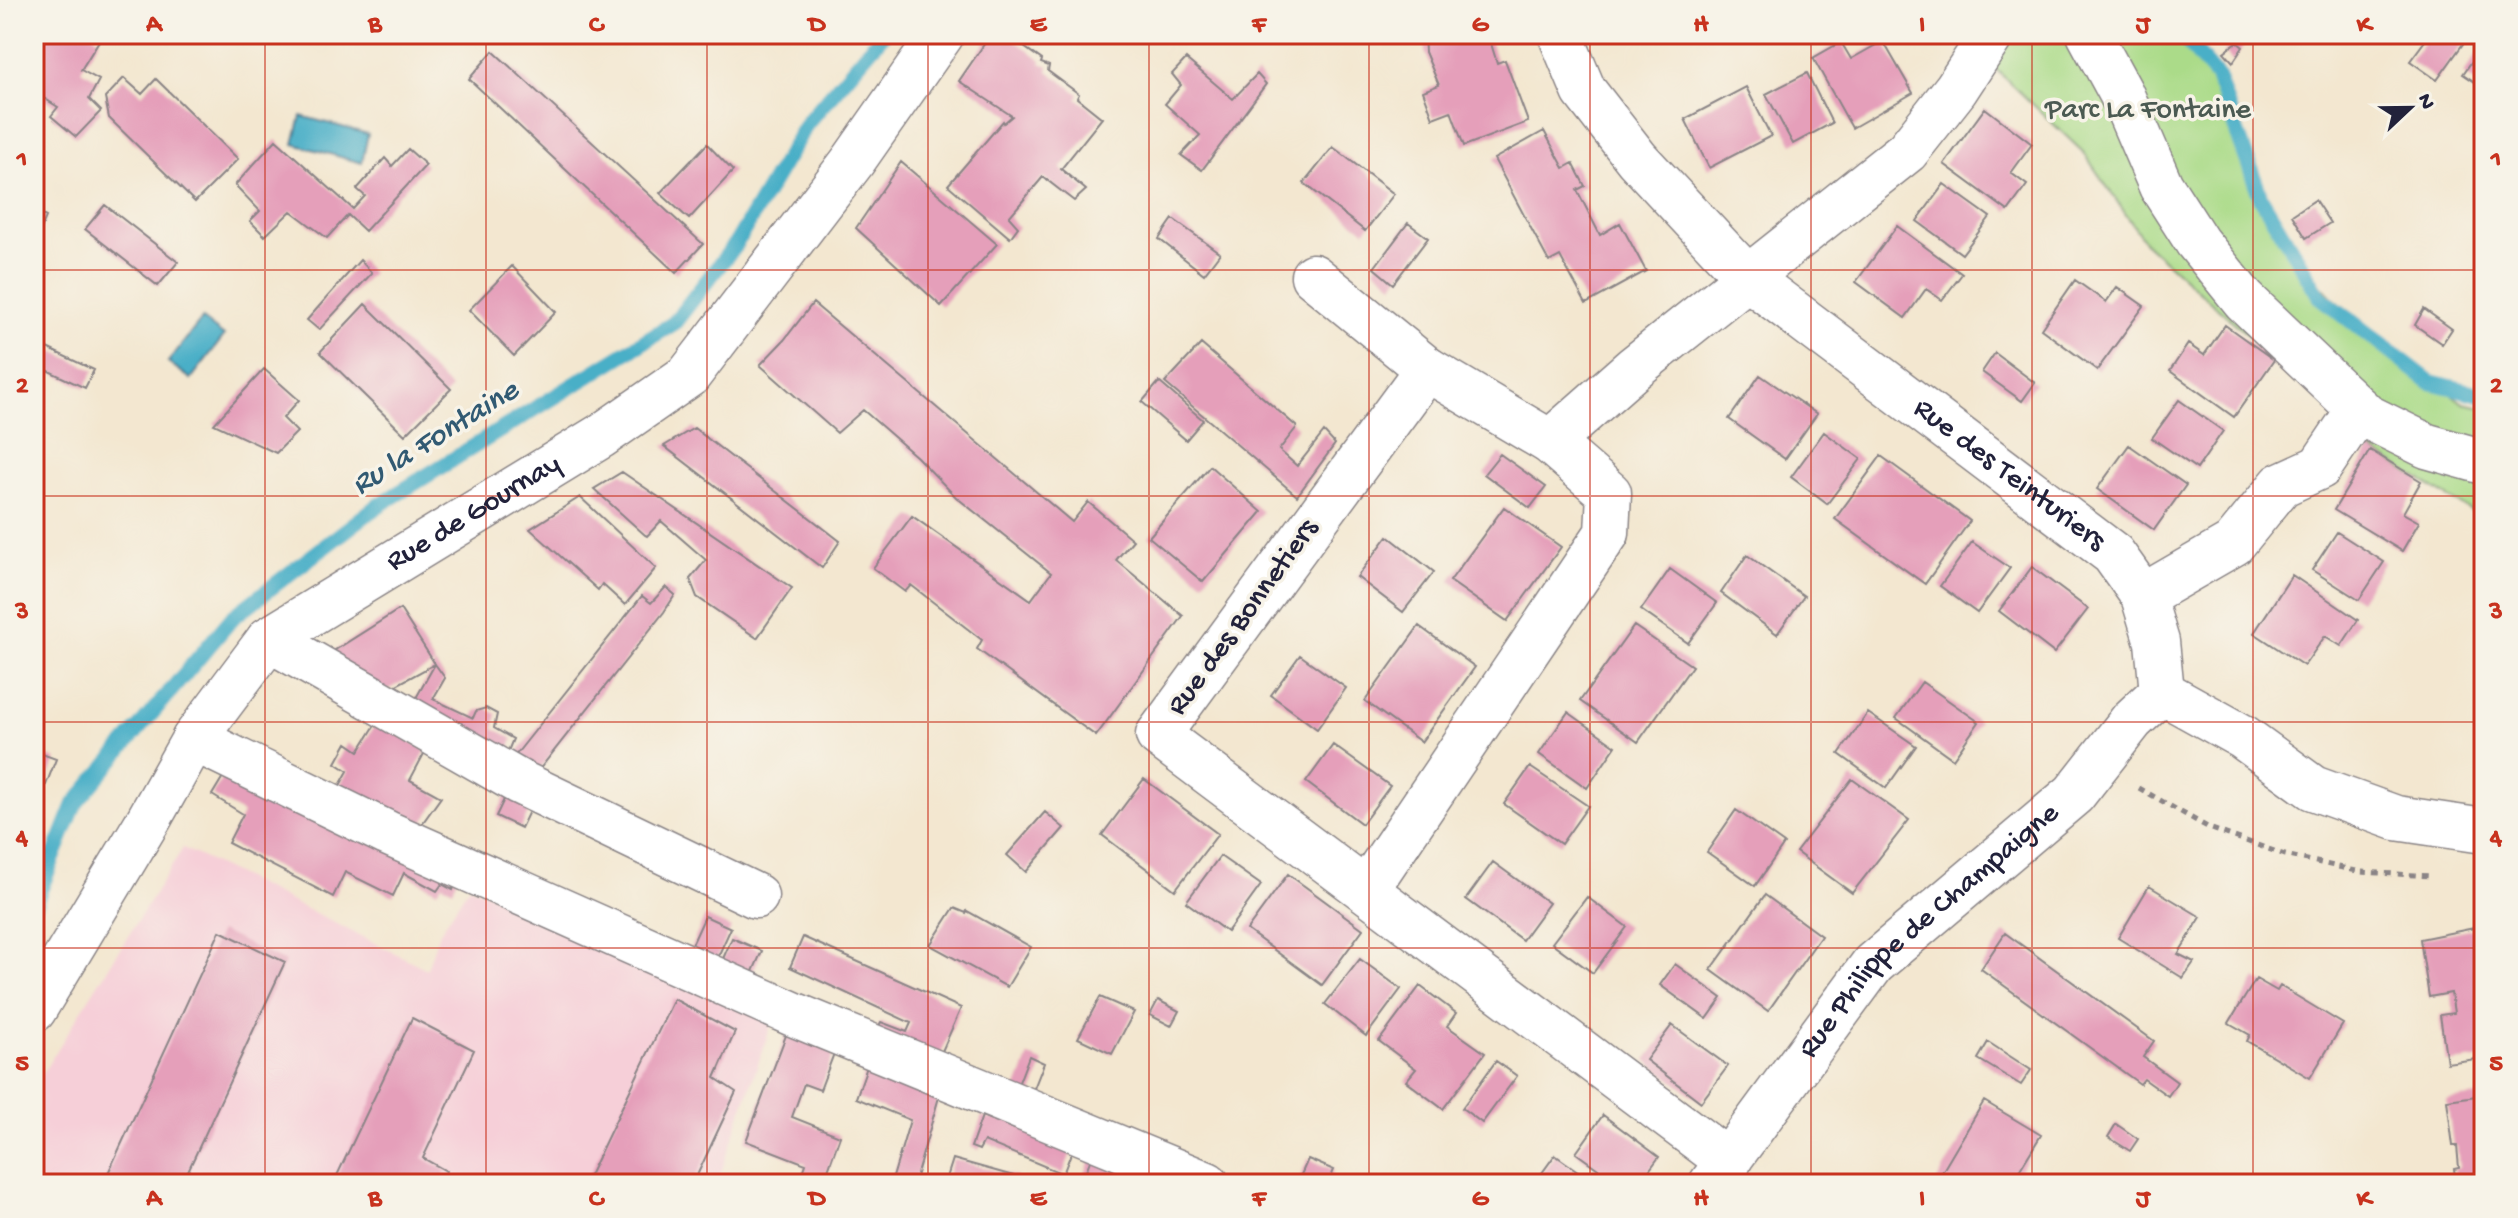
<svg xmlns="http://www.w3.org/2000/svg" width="2518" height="1218" font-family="'Gochi Hand',sans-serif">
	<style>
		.built { fill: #f6cfd8 }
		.green { fill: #abdb89; stroke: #667e62; stroke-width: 2 }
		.water { fill: #48afc7; stroke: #356881; stroke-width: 2 }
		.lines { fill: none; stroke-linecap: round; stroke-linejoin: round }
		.stream { stroke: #48afc7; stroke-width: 16 }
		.building { fill: #e59fba }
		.minor-casing { stroke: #8a8486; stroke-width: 47 }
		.path { stroke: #8a8486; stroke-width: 5; stroke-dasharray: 6 6; stroke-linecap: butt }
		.minor { stroke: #fff; stroke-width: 44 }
		.grid { fill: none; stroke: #c8321e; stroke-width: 2; stroke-opacity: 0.55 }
		.labels { text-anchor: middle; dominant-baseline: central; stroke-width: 7; stroke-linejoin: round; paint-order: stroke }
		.park-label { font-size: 30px; fill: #4b5a52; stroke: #f7f3e8 }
		.street-label { font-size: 30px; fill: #22223b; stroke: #f7f3e8 }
		.water-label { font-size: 32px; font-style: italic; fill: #315a73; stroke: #f7f3e8 }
		.neatline { fill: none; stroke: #c8321e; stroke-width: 3 }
		.grid-label { font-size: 26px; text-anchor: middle; font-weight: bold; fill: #c8321e }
	</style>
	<rect width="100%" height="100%" fill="#f7f3e8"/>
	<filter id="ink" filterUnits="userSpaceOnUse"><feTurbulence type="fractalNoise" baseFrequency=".0125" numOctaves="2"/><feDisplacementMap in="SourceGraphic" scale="16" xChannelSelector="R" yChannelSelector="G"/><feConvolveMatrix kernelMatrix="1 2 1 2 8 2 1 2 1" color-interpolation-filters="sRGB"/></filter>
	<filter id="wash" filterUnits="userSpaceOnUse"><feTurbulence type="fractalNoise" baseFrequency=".006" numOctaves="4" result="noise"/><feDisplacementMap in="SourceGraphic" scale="32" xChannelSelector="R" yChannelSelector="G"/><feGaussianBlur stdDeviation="1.8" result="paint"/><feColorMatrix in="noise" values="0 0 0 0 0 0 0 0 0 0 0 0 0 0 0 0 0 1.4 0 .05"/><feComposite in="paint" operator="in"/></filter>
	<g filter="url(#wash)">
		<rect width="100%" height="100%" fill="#f3e7d0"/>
		<!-- built -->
		<path class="built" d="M183,848L427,969L438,935L469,886L775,1014L717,1184H34V1087Z"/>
		<!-- green -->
		<path class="green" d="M1951,34H2186L2211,66L2265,206L2292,254L2333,298L2463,403L2484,407V519L2350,437L2359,420L2275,359L2146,244L2084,153L1985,59Z"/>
		<!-- water -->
		<path class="water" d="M301,116L368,134L362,163L294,144Z
			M202,319L224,336L191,379L168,362Z"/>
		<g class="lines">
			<!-- stream -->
			<path class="stream" d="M2181,34L2217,77L2261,198L2320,297L2430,382L2484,395
				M34,905L75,804L233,617L376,507L674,323L735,245L807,123L883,34"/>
		</g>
		<g id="blocks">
			<!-- building -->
			<path class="building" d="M34,34H91L100,39L81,70L99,80L89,99L101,111L76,137L51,116L58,107L34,92Z
				M991,34H1006L1042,60L1041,63L1049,66L1048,71L1079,94L1077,98L1102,118L1061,169L1086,190L1074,201L1043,177L1009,217L1018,227L1010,238L948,185L1003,121L1004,123L1012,116L959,81Z
				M1424,34H1488L1497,63L1505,60L1528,122L1464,146L1451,111L1433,118L1423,91L1439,85L1425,52Z
				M2430,34H2470L2437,80L2410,61Z
				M1883,41L1913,93L1852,128L1813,58L1841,42L1851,59Z
				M2237,42L2243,47L2233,62L2224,52Z
				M2484,44V81L2481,86L2463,74Z
				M493,51L703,244L676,273L469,79Z
				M1186,59L1233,99L1257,74L1266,84L1202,170L1181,155L1200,135L1165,104L1181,85L1172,74Z
				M1807,73L1832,123L1793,144L1766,94Z
				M124,78L142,94L156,79L238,159L195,202L109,118L105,98Z
				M1746,87L1771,136L1709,168L1685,119Z
				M1985,108L2032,144L2011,173L2027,185L2008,211L1944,164Z
				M1544,131L1564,168L1573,163L1585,186L1577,190L1600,235L1620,223L1646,271L1586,304L1560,256L1549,262L1494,159Z
				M276,140L353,209L365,196L357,189L385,158L392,166L408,149L426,165L365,231L348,215L327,238L291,211L265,236L250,221L260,211L235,185Z
				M707,144L733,171L689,219L660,193Z
				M1333,147L1394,194L1365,231L1304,183Z
				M901,162L997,244L941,306L856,228Z
				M1944,184L1990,217L1962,254L1917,221Z
				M2315,200L2330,223L2306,238L2292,215Z
				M105,205L178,262L158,286L85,229Z
				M34,211L46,217L34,245Z
				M1173,219L1220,253L1204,274L1159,239Z
				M1408,223L1428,238L1393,284L1374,268Z
				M1897,226L1962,274L1942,300L1926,289L1905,318L1856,282Z
				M360,260L372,273L319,330L307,320Z
				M512,266L556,312L514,356L469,310Z
				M2075,280L2106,302L2117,287L2144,306L2097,370L2041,329Z
				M813,303L1072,522L1088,502L1133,540L1116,560L1183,616L1096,736L977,649L982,640L911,585L905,592L873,568L912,516L1031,600L1051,573L956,497L917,457L863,410L837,433L760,365L784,340Z
				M365,304L451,389L405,435L320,352Z
				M2424,309L2452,329L2442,344L2415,325Z
				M2225,325L2274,360L2234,417L2170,371L2188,344L2204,355Z
				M34,342L94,370L85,388L34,364Z
				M1201,344L1297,427L1279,450L1297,466L1324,432L1335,444L1297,496L1165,383Z
				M1995,353L2035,383L2022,401L1982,372Z
				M264,369L299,400L283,418L297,432L276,453L214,424Z
				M1760,375L1817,414L1785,459L1729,419Z
				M1159,382L1203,420L1186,440L1142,402Z
				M2179,400L2223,431L2197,469L2152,438Z
				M694,428L840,541L822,568L664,446Z
				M1824,432L1861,459L1827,504L1791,477Z
				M2129,445L2186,485L2154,530L2097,489Z
				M2370,450L2421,481L2403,513L2419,522L2402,551L2334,510Z
				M1500,454L1546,487L1530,508L1484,474Z
				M1881,456L1970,521L1925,584L1835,519Z
				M1210,466L1262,512L1203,582L1149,537Z
				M622,472L792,588L757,638L697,597L690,579L706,560L661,521L647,536L645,535L594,489Z
				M580,497L656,568L625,605L602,584L598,590L530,529Z
				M1504,507L1561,547L1507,621L1450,581Z
				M2337,532L2384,562L2359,600L2312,570Z
				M1388,536L1434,572L1403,612L1357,577Z
				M1972,542L2010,568L1977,613L1940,586Z
				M1747,555L1804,596L1777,634L1721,593Z
				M2032,567L2088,609L2054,653L1999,611Z
				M1670,569L1717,603L1688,643L1641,610Z
				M2292,575L2358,620L2341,646L2325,636L2304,666L2254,633Z
				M666,587L675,595L664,612L535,775L514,757L642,596L651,603Z
				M400,609L435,664L380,694L321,659Z
				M1419,626L1475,667L1421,742L1365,701Z
				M1634,626L1692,666L1638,742L1580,701Z
				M1300,655L1346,688L1317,729L1271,695Z
				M435,664L445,678L433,699L473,718L476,711L486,708L497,714L494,728L513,739L504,761L411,707Z
				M1922,682L1979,722L1953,759L1896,718Z
				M1568,712L1616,746L1587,788L1539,754Z
				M1868,713L1916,746L1886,788L1839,754Z
				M377,722L426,750L410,780L441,797L414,835L334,796L348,771L336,763L347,743L359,751Z
				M1333,745L1390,786L1362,824L1306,782Z
				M34,751L56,759L46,785L34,780Z
				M1530,767L1588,806L1561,844L1504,804Z
				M227,770L457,879L453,890L442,884L437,891L404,873L393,896L345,872L333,897L228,843L243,814L212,795Z
				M1144,779L1218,834L1175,890L1102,835Z
				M1852,779L1909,820L1852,893L1796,852Z
				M508,791L533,803L521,828L496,816Z
				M1736,810L1784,844L1755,886L1707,852Z
				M1045,812L1064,828L1026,872L1007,855Z
				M1220,856L1261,885L1227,932L1186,902Z
				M1493,862L1549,903L1522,940L1466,899Z
				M1288,874L1363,929L1322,985L1247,930Z
				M2149,886L2201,917L2178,954L2194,962L2183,978L2118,938Z
				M1765,895L1821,936L1768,1011L1711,970Z
				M1587,897L1627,927L1593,973L1552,943Z
				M954,908L966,913L967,911L1031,947L1007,987L930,945Z
				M705,916L731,928L716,961L690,949Z
				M2484,926V1058L2447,1063L2440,1015L2454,1013L2451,993L2429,997L2420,939Z
				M220,931L285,962L182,1184H103Z
				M2005,933L2154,1041L2143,1057L2177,1082L2168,1096L2144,1079L2140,1084L1981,969Z
				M803,937L961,1008L936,1065L872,1038L881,1022L907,1032L911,1023L790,967Z
				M732,938L762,951L748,983L718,970Z
				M1360,959L1401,989L1366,1036L1325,1004Z
				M1675,964L1722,998L1707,1019L1660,985Z
				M2256,979L2277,991L2280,986L2343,1024L2310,1078L2247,1041L2250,1035L2229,1023Z
				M1420,986L1456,1013L1447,1026L1485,1053L1443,1109L1406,1081L1416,1069L1379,1041Z
				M1100,997L1134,1012L1112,1054L1078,1038Z
				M674,999L735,1032L715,1078L736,1092L693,1184H585Z
				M1158,1000L1179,1011L1171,1026L1150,1015Z
				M412,1018L474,1050L423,1158L446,1171L440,1184H333Z
				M1672,1025L1728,1066L1701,1102L1646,1060Z
				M788,1030L836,1048L820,1090L804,1084L792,1117L840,1136L823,1184H799L806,1164L746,1141Z
				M1988,1042L2031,1070L2021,1085L1978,1059Z
				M1029,1056L1044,1063L1031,1096L1016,1090Z
				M869,1061L941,1090L914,1184H891L910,1120L856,1098Z
				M1496,1061L1517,1076L1482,1123L1462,1108Z
				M2484,1095V1184H2456L2454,1169L2459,1168L2457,1146H2453L2447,1100Z
				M1984,1101L2041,1135L2011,1184H1935Z
				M995,1109L1073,1148L1063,1174L984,1141L979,1150L971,1147L982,1116L991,1120Z
				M1603,1115L1659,1157L1639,1184H1619L1576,1153Z
				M2116,1124L2138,1139L2130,1151L2108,1137Z
				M1095,1148L1138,1165L1131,1184H1081Z
				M1555,1155L1596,1184H1534Z
				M953,1159L1017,1177L1015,1184H945Z
				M1308,1159L1334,1170L1328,1184H1297Z"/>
		</g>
	</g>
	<g filter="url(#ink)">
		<use href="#blocks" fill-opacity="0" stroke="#8a8486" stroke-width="2"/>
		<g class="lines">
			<defs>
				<g id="minor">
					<path id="s1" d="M1560,34L1584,91L1637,159L1748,278L2113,554L2143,596L2157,642L2162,692"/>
					<path d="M2089,34L2121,93L2161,186L2197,242L2244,300L2366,416L2427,446L2484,462"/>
					<path d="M1313,276L1427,369L1550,442L1609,493L1607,533L1366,890"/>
					<path d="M1427,369L1158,735L1729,1162"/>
					<path d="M1550,442L1634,368L1907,151L1956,89L1992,34"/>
					<path d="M2143,596L2233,544L2281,485L2320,467L2359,409"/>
					<path d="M269,639L519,782L756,896"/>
					<path d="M2162,692L2243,737L2313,788L2396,818L2484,831"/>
					<path d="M194,739L387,833L793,1014L1207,1184"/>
					<path id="s2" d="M34,1010L149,819L194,739L269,639L601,436L689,375L853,161L942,34"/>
					<path id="s3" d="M1711,1184L1873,964L2074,794L2132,720L2162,692"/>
				</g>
			</defs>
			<!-- minor casing -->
			<use href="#minor" class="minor-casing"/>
			<!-- path -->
			<path class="path" d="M2139,788L2209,828L2285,855L2361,872L2432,876"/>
			<!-- minor -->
			<use href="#minor" class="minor"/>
		</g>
	</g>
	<!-- grid -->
	<path class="grid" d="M265,34V1184M486,34V1184M707,34V1184M928,34V1184M1149,34V1184M1369,34V1184M1590,34V1184M1811,34V1184M2032,34V1184M2253,34V1184M34,270H2484M34,496H2484M34,722H2484M34,948H2484"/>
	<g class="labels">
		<!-- park labels -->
		<g class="park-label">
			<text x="2148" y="111">Parc La Fontaine</text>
		</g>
		<!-- street labels -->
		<g class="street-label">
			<text stroke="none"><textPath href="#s1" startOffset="638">Rue des Teinturiers</textPath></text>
			<text stroke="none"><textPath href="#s2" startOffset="680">Rue de Gournay</textPath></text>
			<text transform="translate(1244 618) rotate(-54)">Rue des Bonnetiers</text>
			<text stroke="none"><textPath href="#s3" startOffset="336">Rue Philippe de Champaigne</textPath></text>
		</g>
		<!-- water labels -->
		<g class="water-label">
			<text transform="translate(436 439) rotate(-32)">Ru la Fontaine</text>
		</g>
	</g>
	<!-- margin -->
	<rect width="2518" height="1218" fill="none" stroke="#f7f3e8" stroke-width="88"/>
	<!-- north arrow -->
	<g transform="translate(2410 108) rotate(68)" stroke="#f7f3e8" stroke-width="6" paint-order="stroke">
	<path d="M0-6L14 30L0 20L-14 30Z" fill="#22223b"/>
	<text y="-12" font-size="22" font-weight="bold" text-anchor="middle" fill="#22223b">N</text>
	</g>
	<rect x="44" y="44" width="2430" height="1130" class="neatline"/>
	<g class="grid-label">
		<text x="154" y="31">A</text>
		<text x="375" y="31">B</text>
		<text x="596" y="31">C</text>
		<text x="817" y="31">D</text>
		<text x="1038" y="31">E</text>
		<text x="1259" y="31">F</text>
		<text x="1480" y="31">G</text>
		<text x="1701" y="31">H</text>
		<text x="1922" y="31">I</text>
		<text x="2143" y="31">J</text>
		<text x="2364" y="31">K</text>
		<text x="22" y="166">1</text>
		<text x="2496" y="166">1</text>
		<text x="22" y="392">2</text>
		<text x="2496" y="392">2</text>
		<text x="22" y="618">3</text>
		<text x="2496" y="618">3</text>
		<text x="22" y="844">4</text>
		<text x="2496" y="844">4</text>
		<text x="22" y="1070">5</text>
		<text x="2496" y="1070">5</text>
		<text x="154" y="1205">A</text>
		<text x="375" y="1205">B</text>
		<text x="596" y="1205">C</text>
		<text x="817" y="1205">D</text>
		<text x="1038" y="1205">E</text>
		<text x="1259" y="1205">F</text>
		<text x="1480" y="1205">G</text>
		<text x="1701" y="1205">H</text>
		<text x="1922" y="1205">I</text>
		<text x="2143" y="1205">J</text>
		<text x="2364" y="1205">K</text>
	</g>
</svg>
